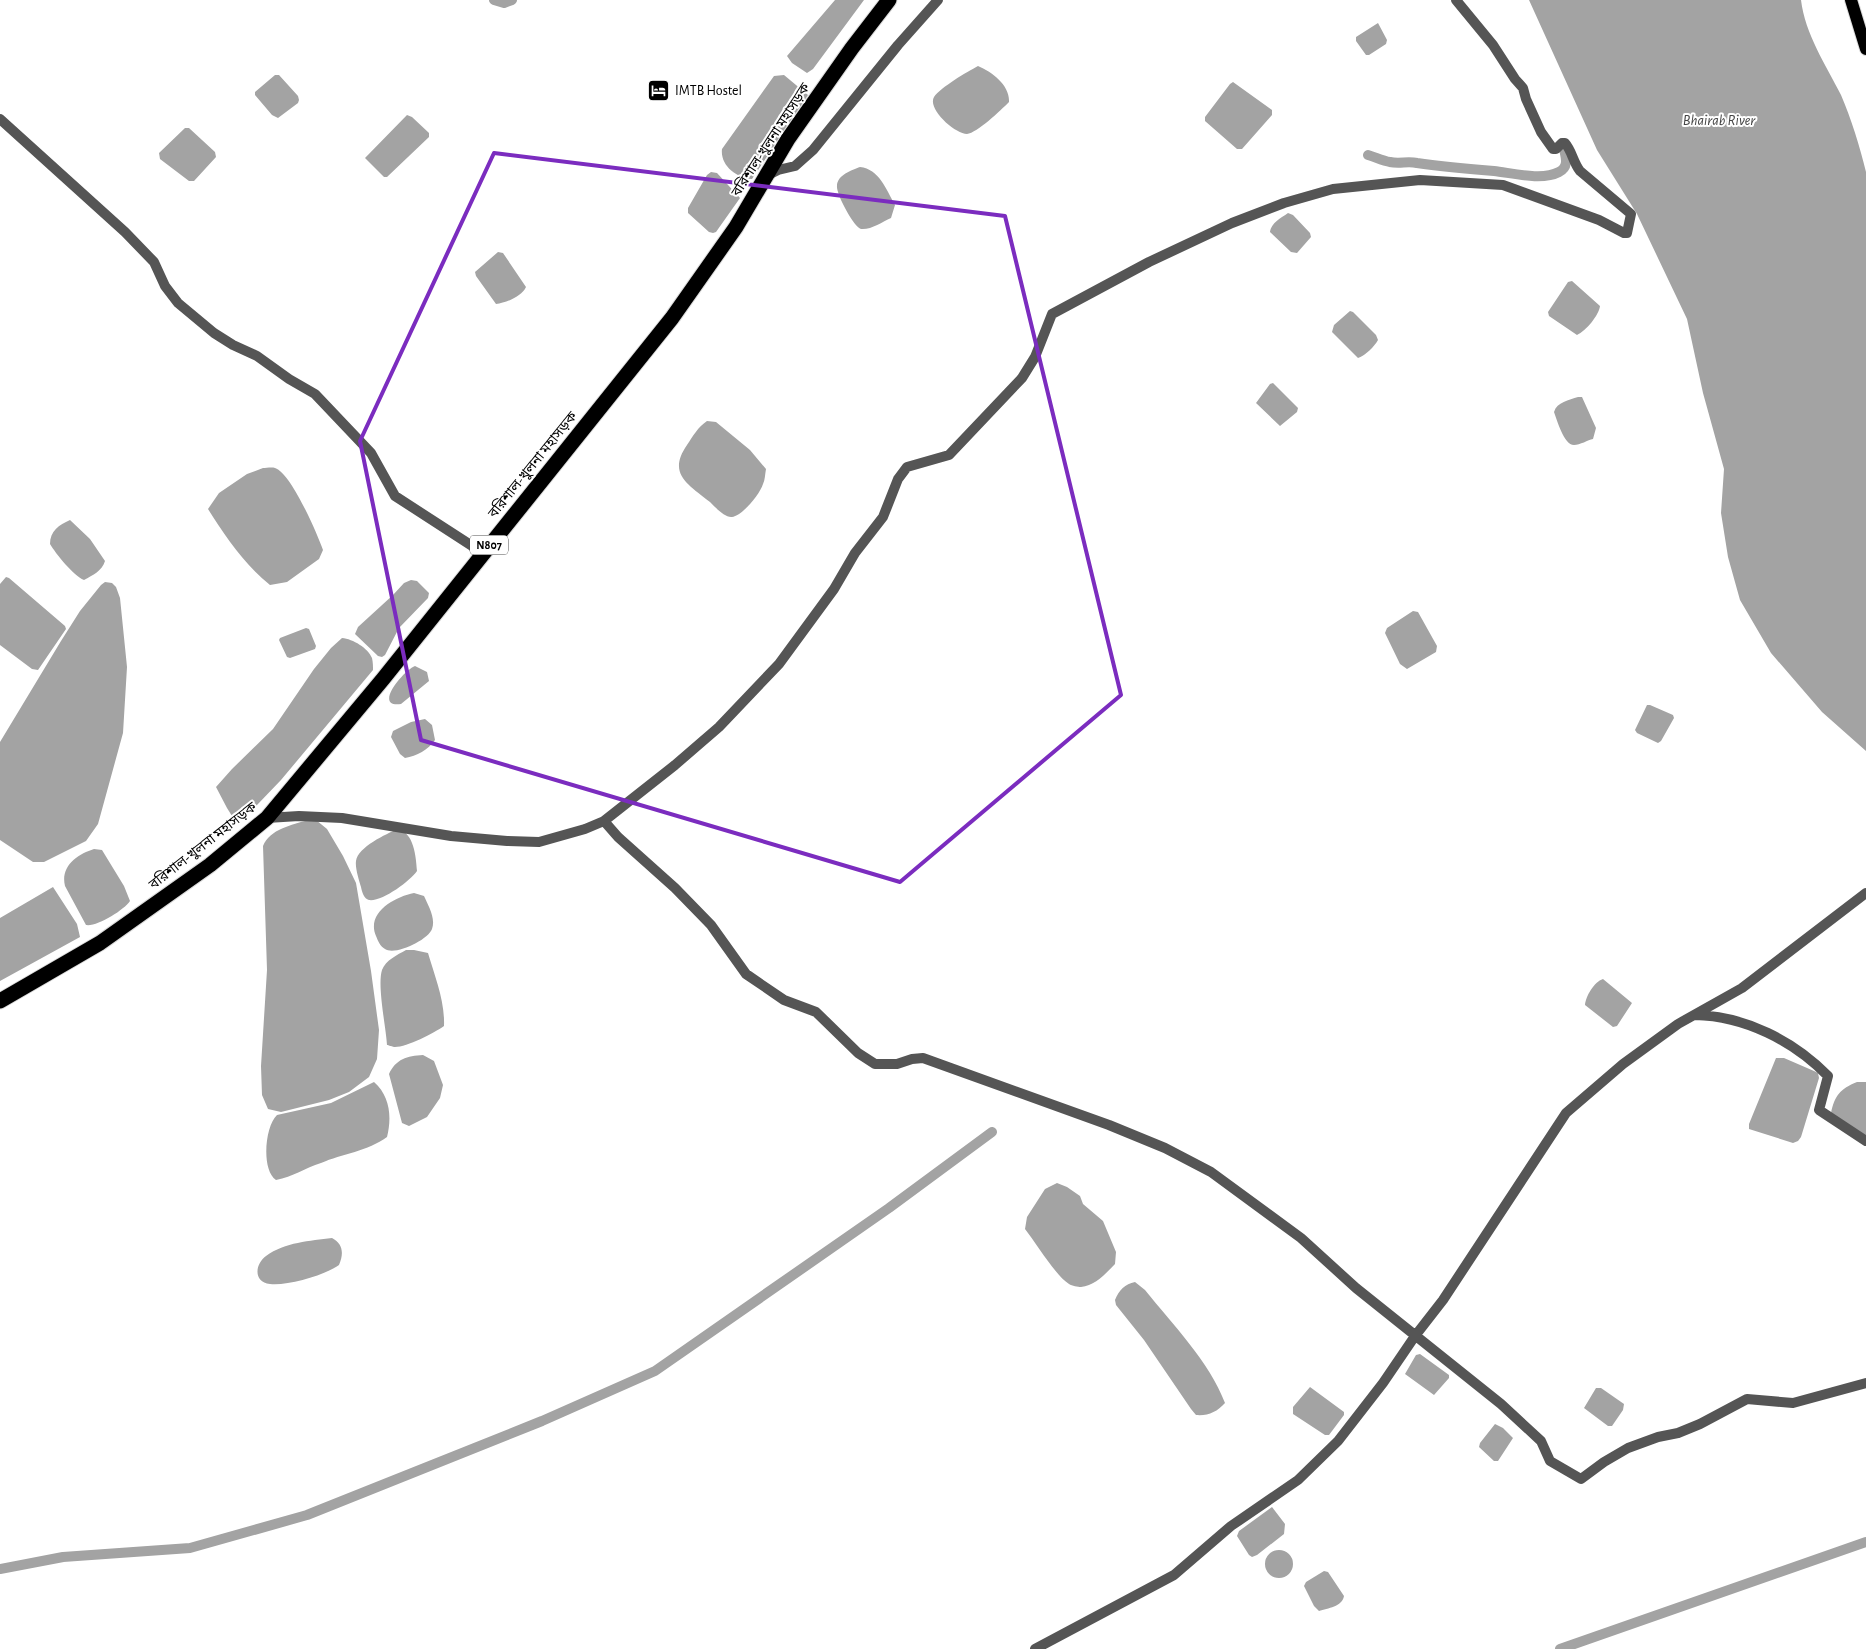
<svg xmlns="http://www.w3.org/2000/svg" width="1866" height="1649" font-family="'Alegreya Sans','Noto Sans Bengali',sans-serif">
	<style>
		.water { fill: #a3a3a3 }
		.lines { fill: none; stroke-linecap: round; stroke-linejoin: round }
		.canal { stroke: #a3a3a3; stroke-width: 10 }
		.major-casing { stroke: #dbdbdb; stroke-width: 14 }
		.highway-casing { stroke: #dbdbdb; stroke-width: 17 }
		.minor { stroke: #555; stroke-width: 10 }
		.major { stroke: #000; stroke-width: 12 }
		.highway { stroke: #000; stroke-width: 15 }
		.marked { fill: none; stroke: #7b2cbf; stroke-width: 4; stroke-linejoin: round }
		.labels { text-anchor: middle; dominant-baseline: central; stroke-width: 4; stroke-linejoin: round; paint-order: stroke }
		.shield { fill: #fff; stroke: #4c4c4c; stroke-width: 1 }
		.shield-label { font-size: 12px; font-weight: bold; fill: #000 }
		.poi-label { font-size: 14px; fill: #000; stroke: #fff; text-anchor: start }
		.street-label { font-size: 14px; fill: #000; stroke: #fff }
		.water-label { font-size: 15px; font-style: italic; fill: #444; stroke: #fff }
	</style>
	<rect width="100%" height="100%" fill="#fff"/>
	<!-- water -->
	<path class="water" d="M835,0H864L813,69L807,73L792,63L787,56Z
		M1529,0H1801C1805,34 1826,65 1841,95C1851,118 1860,147 1866,172V751L1822,712L1771,653L1740,600L1728,557L1721,513L1724,469L1703,393L1687,319L1637,214L1597,150Z
		M1378,23L1387,40L1386,44L1369,55H1366L1356,41V37Z
		M978,66C992,72 1010,85 1009,102C1001,110 977,133 967,134C955,134 927,109 934,97C941,87 967,72 978,66Z
		M275,75H279L298,96L299,100L298,103L278,118L272,115L255,95V92Z
		M784,75L808,95L752,179C736,178 720,165 722,149L774,76Z
		M1233,82L1272,110V115L1242,149H1237L1205,121V117L1230,84Z
		M407,115L412,117L429,133V137L387,177H384L365,158Z
		M185,128H189L215,152L216,157L194,181H189L160,159L159,153Z
		M860,167C879,169 886,189 895,205L891,218C882,222 871,230 861,229C854,227 836,194 837,186C837,175 852,170 860,167Z
		M711,172L717,173L740,198L716,232L713,233L709,232L688,213V208L707,175Z
		M1288,213L1293,215L1310,233L1311,237L1297,253L1291,252L1270,232C1271,223 1281,218 1288,213Z
		M498,252L503,253L526,287C522,296 506,303 496,304L476,276L475,272Z
		M1572,281L1600,306C1599,315 1586,331 1577,335L1549,316L1548,312L1568,282Z
		M1350,311L1353,312L1376,335L1378,340C1374,347 1366,355 1358,358L1332,332L1334,325Z
		M1273,383L1298,408L1297,412L1280,426L1256,403L1270,384Z
		M1578,397H1582L1596,428L1593,439C1588,440 1580,445 1574,445C1564,445 1557,420 1554,412C1557,402 1569,400 1578,397Z
		M707,421L716,422L750,450L766,469C765,474 765,480 763,484C760,494 742,516 732,517C725,518 715,507 710,502C688,484 667,474 687,445C693,436 698,427 707,421Z
		M263,468C266,468 272,467 275,468C291,473 317,533 323,550L319,559L287,582L270,585C245,565 225,536 208,509L219,493L247,474Z
		M70,520L90,539L105,561C102,571 93,575 84,580C73,575 56,554 50,544C50,531 59,525 70,520Z
		M6,577L9,578L65,626L66,629L38,670L32,669L0,645V584Z
		M411,580L417,581L429,593L428,598L399,628L385,655L382,657L378,656L355,634L358,627L393,595L404,583Z
		M105,582L112,583L116,587L120,598L127,667L123,733L98,824L86,841L44,862H33L0,840V742L61,641L80,611L101,585Z
		M1413,611L1418,612L1437,646L1436,652L1407,669L1400,664L1385,633L1387,628Z
		M306,628L309,629L316,646L315,649L290,658L287,657L279,640L280,638Z
		M342,638C353,639 368,648 372,658C373,662 373,667 373,670L281,780L257,805L237,819L232,816L227,808L216,787L232,769L273,729L314,669L331,648Z
		M415,666L427,672L429,681L401,704C372,708 404,670 415,666Z
		M1647,705H1650L1673,715L1674,718L1661,741L1658,743L1637,733L1635,730Z
		M425,719L432,725L435,740C428,750 417,756 405,758L400,754L391,737L393,731L411,722Z
		M308,820H316L327,829L343,856L356,883L371,971L379,1030L377,1059L369,1077L349,1092L329,1100L281,1112L268,1109L262,1095L261,1066L267,970L263,846C270,829 292,825 308,820Z
		M398,829C414,833 416,856 417,871C410,881 382,902 369,900C364,899 362,892 361,887C359,880 355,868 356,861C358,847 386,834 398,829Z
		M94,849L102,850L124,886L130,901C124,910 97,927 86,925L65,886C60,866 78,854 94,849Z
		M53,887L77,924L80,937L0,981V918Z
		M414,893L424,896C428,905 436,918 432,929C428,940 395,956 385,949C380,946 378,941 376,936C366,913 394,897 414,893Z
		M406,950H414L428,953C435,977 445,1001 444,1026C434,1033 407,1047 395,1047C393,1047 388,1045 387,1045C386,1027 377,986 382,970C386,960 397,955 406,950Z
		M1603,979L1632,1003L1617,1026L1613,1027L1585,1005C1586,996 1594,982 1603,979Z
		M423,1055L434,1061L443,1085L440,1098L427,1117L409,1126L402,1123L389,1074C396,1059 407,1056 423,1055Z
		M1776,1058H1784L1814,1071L1818,1073L1819,1078L1801,1137L1798,1141L1793,1143L1749,1129V1124Z
		M374,1082C390,1096 392,1117 387,1137C368,1151 342,1154 321,1163C305,1168 293,1177 276,1180C261,1170 265,1126 277,1115L331,1103Z
		M1857,1082H1866V1139L1831,1113C1835,1095 1840,1089 1857,1082Z
		M1057,1183L1067,1187L1080,1196L1083,1204L1103,1221L1116,1252L1115,1264C1106,1273 1095,1286 1081,1287C1078,1287 1072,1286 1069,1284C1056,1276 1036,1243 1025,1229L1027,1217L1045,1189Z
		M332,1238C343,1244 344,1253 339,1265C325,1275 288,1286 270,1284C253,1282 255,1264 266,1256C285,1242 310,1241 332,1238Z
		M1135,1282L1145,1290C1173,1325 1209,1361 1225,1403C1217,1412 1208,1416 1196,1415L1191,1409L1144,1340L1116,1305L1115,1300C1119,1290 1125,1284 1135,1282Z
		M1420,1354L1449,1375V1378L1434,1395L1405,1374L1416,1355Z
		M1310,1387L1344,1412V1415L1329,1435H1325L1293,1414V1407Z
		M1596,1388H1601L1624,1404L1623,1410L1612,1426H1608L1584,1408Z
		M1495,1424L1503,1428L1513,1438L1498,1461H1494L1479,1447L1480,1443Z
		M1272,1507L1285,1524L1284,1534L1257,1555L1252,1557L1249,1555L1237,1536L1239,1531Z
		M1265 1564a14 14 0 1 1 28 0a14 14 0 1 1-28 0Z
		M1324,1571L1328,1572L1344,1596C1342,1607 1328,1608 1319,1611L1314,1606L1304,1586L1306,1582Z"/>
	<g class="lines">
		<!-- canal -->
		<path class="canal" d="M494,0L504,3L512,0
			M1368,155C1375,157 1383,161 1390,162C1399,164 1408,161 1417,163C1443,167 1468,169 1494,171C1512,173 1542,181 1559,172C1569,167 1566,158 1564,149
			M0,1569L63,1557L190,1548L307,1515L542,1421L655,1371L889,1208L992,1132
			M1560,1649L1866,1542"/>
		<defs>
			<path id="major" d="M1851,0L1866,49"/>
			<path id="highway" d="M0,1001L100,943L210,865L267,818L383,679L672,318L736,227L788,139L852,48L889,0"/>
		</defs>
		<!-- major casing -->
		<use href="#major" class="major-casing"/>
		<!-- highway casing -->
		<use href="#highway" class="highway-casing"/>
		<!-- minor -->
		<path class="minor" d="M0,119L125,232L154,262L165,286L178,303L214,333L233,345L257,356L289,379L315,394L371,453L395,496L483,553
			M766,176L778,170L795,166L813,150L898,45L938,0
			M267,818L299,816L342,818L451,836L507,841L539,842L585,829L604,821L675,765L719,727L779,664L834,589L855,553L883,517L898,479L907,467L949,455L1022,378L1035,357L1052,314L1149,262L1232,223L1284,203L1333,189L1420,180L1503,185L1599,220L1624,233H1627L1631,214L1580,171C1573,162 1572,151 1565,143H1562L1556,149H1553L1541,132L1526,99L1523,88L1515,79L1493,45L1456,0
			M604,821L618,837L675,888L711,925L746,974L784,1000L816,1012L858,1053L875,1064H897L912,1059L923,1058L1109,1125L1165,1148L1211,1172L1301,1238L1356,1288L1501,1404L1541,1441L1550,1461L1581,1479L1604,1462L1628,1448L1658,1437L1678,1433L1700,1424L1747,1399L1793,1403L1866,1383
			M1695,1015C1745,1016 1794,1041 1828,1076L1819,1110L1866,1141
			M1035,1649L1174,1575L1231,1526L1298,1480L1338,1441L1383,1383L1415,1336L1443,1300L1566,1113L1623,1064L1678,1024L1742,988L1866,893"/>
		<!-- major -->
		<use href="#major" class="major"/>
		<!-- highway -->
		<use href="#highway" class="highway"/>
	</g>
	<!-- marked area -->
	<path class="marked" d="M494,153L1005,216L1121,695L900,882L421,740L360,441Z"/>
	<!-- icons -->
	<defs>
		<symbol id="hotel-square" viewBox="-11 -11 22 22"><rect x="-9" y="-9" width="18" height="18" rx="4" fill="#000" stroke="#fff"/><path d="M-6-4.5h1.5V1H6V5H4.5V3h-9V5H-6ZM-4 0a1.8 1.8 0 1 1 3.6 0ZM.5 0V-2.5h3Q6-2.5 6 0Z" fill="#fff"/></symbol>
	</defs>
	<g fill-rule="evenodd">
		<use href="#hotel-square" x="646" y="78" width="25" height="25"/>
	</g>
	<g class="labels">
		<!-- shield labels -->
		<rect class="shield" x="470" y="535.5" width="38" height="19" rx="4"/>
		<g class="shield-label">
			<text x="489" y="545">N807</text>
		</g>
		<!-- poi labels -->
		<g class="poi-label">
			<text x="675" y="91">IMTB Hostel</text>
		</g>
		<!-- street labels -->
		<g class="street-label">
			<text transform="translate(771 140) rotate(-57)">বরিশাল-খুলনা মহাসড়ক</text>
			<text transform="translate(533 465) rotate(-51)">বরিশাল-খুলনা মহাসড়ক</text>
			<text transform="translate(203 846) rotate(-38)">বরিশাল-খুলনা মহাসড়ক</text>
		</g>
		<!-- water labels -->
		<g class="water-label">
			<text x="1719" y="120">Bhairab River</text>
		</g>
	</g>
</svg>
